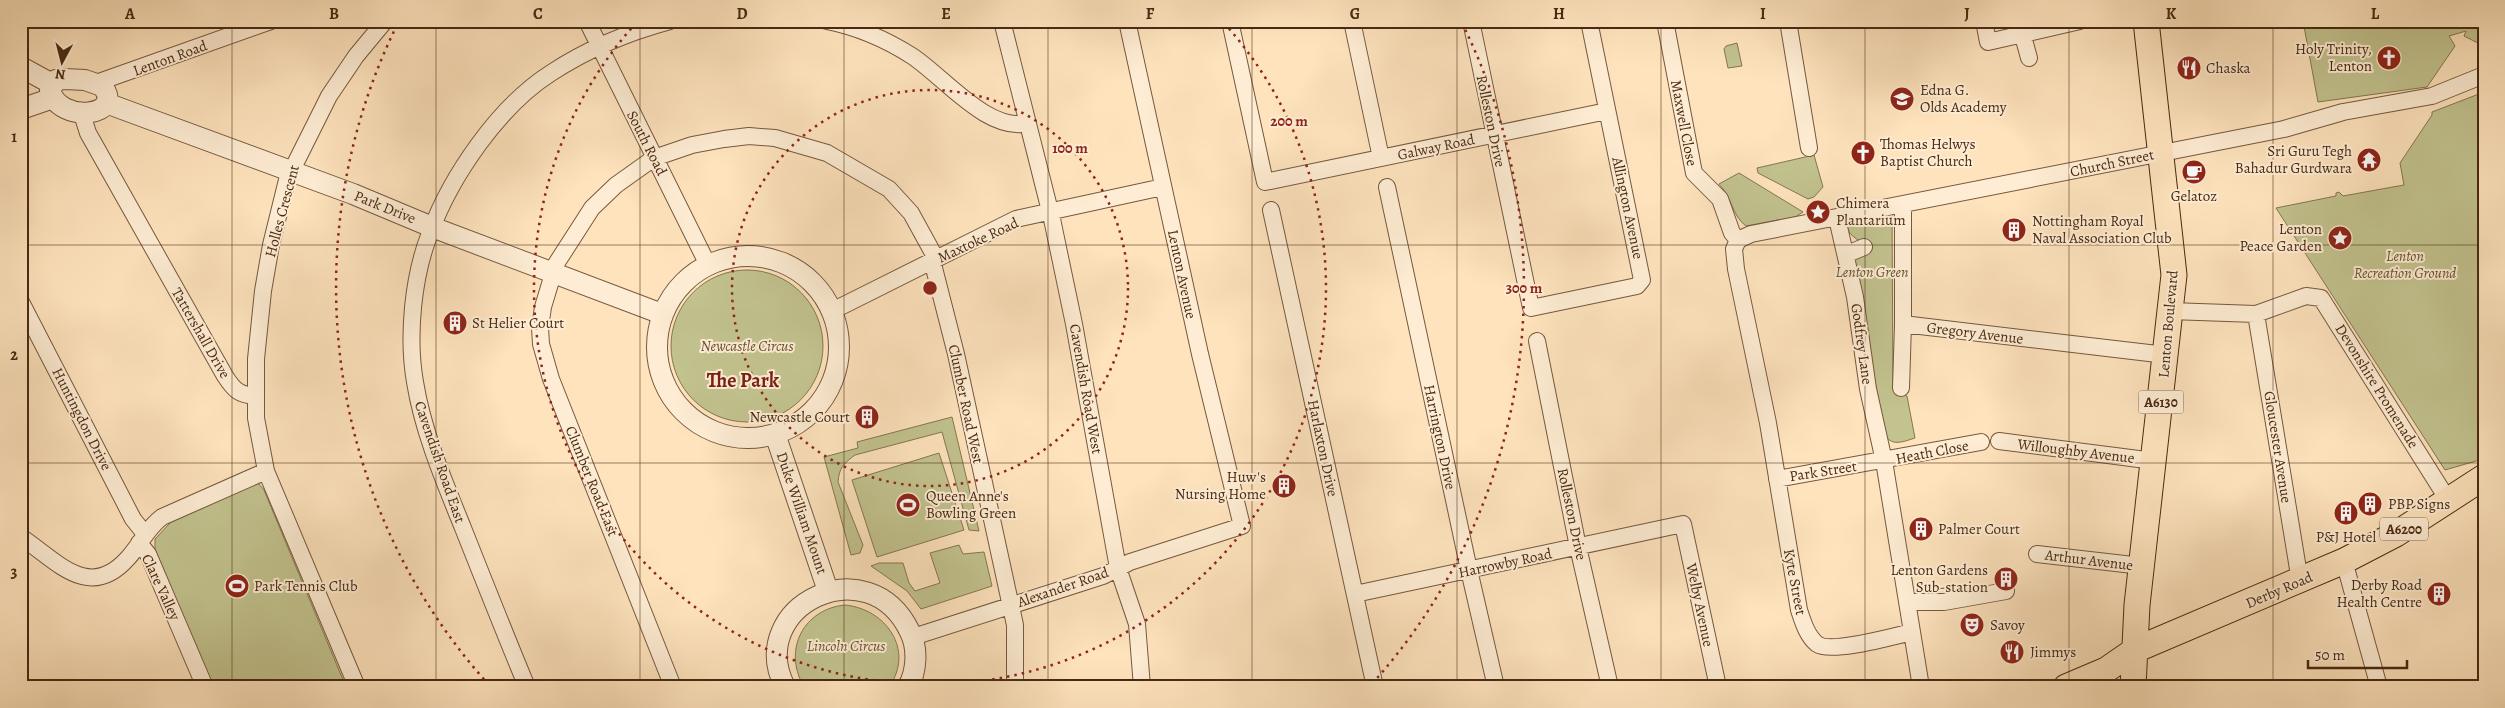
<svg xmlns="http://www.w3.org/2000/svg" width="2505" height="708" font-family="Alegreya,serif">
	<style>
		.green { fill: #c2c38f; stroke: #857650 }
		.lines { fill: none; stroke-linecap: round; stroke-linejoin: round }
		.minor-casing { stroke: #76583d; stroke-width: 18 }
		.tertiary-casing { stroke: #76583d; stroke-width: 22 }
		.primary-casing { stroke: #482912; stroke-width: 27 }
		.minor { stroke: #feedd4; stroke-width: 16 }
		.tertiary { stroke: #feedd4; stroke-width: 20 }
		.primary { stroke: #fee3bd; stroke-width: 25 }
		.grid { fill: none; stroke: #482912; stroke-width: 1; stroke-opacity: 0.55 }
		.ring { fill: none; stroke: #8f2418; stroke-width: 2.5; stroke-dasharray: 2.5 5 }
		.labels { text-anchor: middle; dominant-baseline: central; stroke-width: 4; stroke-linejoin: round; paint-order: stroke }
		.shield { fill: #feedd4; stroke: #7f644c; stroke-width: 1 }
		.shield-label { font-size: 14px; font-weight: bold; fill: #482912 }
		.poi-label { font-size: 15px; fill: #482912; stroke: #feedd4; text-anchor: start }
		.street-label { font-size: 15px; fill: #482912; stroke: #feedd4 }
		.park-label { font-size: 15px; font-style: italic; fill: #665031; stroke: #feedd4 }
		.district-label { font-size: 20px; font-weight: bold; fill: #7a1f14; stroke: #feedd4 }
		.centre { fill: #8f2418; stroke: #feedd4; stroke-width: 2.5 }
		.ring-label { font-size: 15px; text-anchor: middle; font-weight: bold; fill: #8f2418; stroke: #feedd4; stroke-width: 4; stroke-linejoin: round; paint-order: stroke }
		.neatline { fill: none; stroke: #482912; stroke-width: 2 }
		.grid-label { font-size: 16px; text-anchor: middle; font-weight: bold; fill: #482912 }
	</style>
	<rect width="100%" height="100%" fill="#fee3bd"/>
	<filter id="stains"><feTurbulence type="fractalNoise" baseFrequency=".004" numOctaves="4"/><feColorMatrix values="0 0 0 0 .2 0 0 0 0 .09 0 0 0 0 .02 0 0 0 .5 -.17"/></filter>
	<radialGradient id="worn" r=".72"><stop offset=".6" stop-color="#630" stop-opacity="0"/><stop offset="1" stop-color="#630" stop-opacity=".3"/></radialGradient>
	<!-- green -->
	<path class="green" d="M2303,21H2484V46L2464,36L2466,31L2449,36L2455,46L2427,87L2318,102Z
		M1737,43L1742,66L1728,68L1724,49L1726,46Z
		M2484,92V456L2476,461L2445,470L2276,208L2336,196V193L2339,192L2343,196L2404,185L2400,163L2432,115V112Z
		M1814,155L1823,187L1814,197L1808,199L1758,173L1757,168Z
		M1739,173L1803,212L1795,217L1746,226C1732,216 1732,197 1719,184Z
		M1892,207L1893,390L1907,396L1915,438C1905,441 1892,447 1886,436L1852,271L1853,262L1869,249L1866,243C1851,239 1847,230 1841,216Z
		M671 346a76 76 0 1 1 152 0a76 76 0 1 1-152 0Z
		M952,417L979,531L969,530L942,432L855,455C844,463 839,468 838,482L863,545L860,553L851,555L824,457L858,448L857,442Z
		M939,453L964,530L877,557L852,480Z
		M258,483L264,490L346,687H212L155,549V539L171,522Z
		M959,545L963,554L984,552L992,586L921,609L907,591L871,566L879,563H903L909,583L915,591L940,583L930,553Z
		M845,605C886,609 915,650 889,687L803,685C783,649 804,609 845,605Z"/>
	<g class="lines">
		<defs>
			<path id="minor" d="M587,21L708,265
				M827,21C857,27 887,40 912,56C944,77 988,133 1028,123
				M1002,21L1052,219L1074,324L1118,568L1137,624L1142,687
				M1230,21L1265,182L1607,111
				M1352,21L1381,158
				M1471,21L1531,308L1637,286L1642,280L1589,21
				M1665,21L1694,173L1720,199L1732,233L1738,240
				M1788,21L1809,148
				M1984,21L1988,42L2080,21
				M2023,36L2029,58
				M96,83L271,21
				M82,114L88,133L225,376C234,390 239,395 256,396
				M1387,187L1469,570L1496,687
				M1903,204V324L2166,355
				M1271,210L1375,687
				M1839,227L1855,297L1868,389L1884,461L1921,687
				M1738,240L1751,234L2284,129L2343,112L2432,96L2484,75
				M1738,240L1734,249L1736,269L1768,423L1799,610C1803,622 1807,636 1817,644C1831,654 1894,636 1912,632
				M1847,254L1864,247
				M21,302L133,519L145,534
				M831,309L840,307L1016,219L1163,187
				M2170,311L2256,314L2306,296L2321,298L2448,500
				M2256,314L2300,581
				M1537,341L1578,547L1610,687
				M1901,388L1903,324
				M1999,441L2154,461
				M1777,479L1981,442
				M21,537C57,561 89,602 128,558C140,545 147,528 162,517L266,471
				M139,543L148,554L205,687
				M2037,554L2142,566
				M2344,561L2379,687
				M1355,594L1683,524L1718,687
				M1907,602H1944L2006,591
				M913,637L1103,576L1130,562L1242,526L1200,354L1127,21
				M357,687L266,471L256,418V359L263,291L271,245L287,180L329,96L356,56L385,21
				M527,687C505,634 484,581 463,528C444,481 423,432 415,382C407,336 413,276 430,233C451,176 499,106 551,73C586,50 629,32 670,21
				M673,687L551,379L541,344L540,328L543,307L556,264L592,208L616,185L654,158L692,145L724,139L749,136L775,138L827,153L889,189L911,213L933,253L934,268L956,354L1015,625V687"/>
			<path id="tertiary" d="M21,67L52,84
				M65,79L85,80L102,86C127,116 59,125 50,90L56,80Z
				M106,103L353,194L432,227L662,314
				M21,109L53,98
				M657 347a91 91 0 1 1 182 0a91 91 0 1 1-182 0Z
				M775,434L828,591
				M785,687C744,606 869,545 910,632C918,648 917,671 908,687"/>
			<path id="primary" d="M2066,687L2106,670L2135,650L2344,561L2396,534L2484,477
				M2133,687L2137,605L2174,275L2146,21"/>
		</defs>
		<!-- minor casing -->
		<use href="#minor" class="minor-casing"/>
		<!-- tertiary casing -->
		<use href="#tertiary" class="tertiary-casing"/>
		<!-- primary casing -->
		<use href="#primary" class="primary-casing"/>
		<!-- minor -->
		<use href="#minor" class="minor"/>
		<!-- tertiary -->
		<use href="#tertiary" class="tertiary"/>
		<!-- primary -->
		<use href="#primary" class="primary"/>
	</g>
	<!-- grid -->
	<path class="grid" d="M232,21V687M436,21V687M640,21V687M844,21V687M1048,21V687M1252,21V687M1457,21V687M1661,21V687M1865,21V687M2069,21V687M2273,21V687M21,245H2484M21,463H2484"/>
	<!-- distance rings -->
	<g class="ring">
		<circle cx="930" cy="288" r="198"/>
		<path d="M1224 23A396 396 0 1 1 636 23"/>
		<path d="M489 685A594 594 0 0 1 398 23M1462 23A594 594 0 0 1 1371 685"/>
	</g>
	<!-- icons -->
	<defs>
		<symbol id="church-disc" viewBox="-11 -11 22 22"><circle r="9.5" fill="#8f2418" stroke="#feedd4"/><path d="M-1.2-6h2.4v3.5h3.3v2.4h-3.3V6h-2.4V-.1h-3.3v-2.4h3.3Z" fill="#fff"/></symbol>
		<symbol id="restaurant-disc" viewBox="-11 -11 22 22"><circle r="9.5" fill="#8f2418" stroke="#feedd4"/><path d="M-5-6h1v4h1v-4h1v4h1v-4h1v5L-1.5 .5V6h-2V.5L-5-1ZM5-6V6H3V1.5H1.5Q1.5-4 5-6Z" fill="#fff"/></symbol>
		<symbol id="school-disc" viewBox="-11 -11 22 22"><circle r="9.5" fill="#8f2418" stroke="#feedd4"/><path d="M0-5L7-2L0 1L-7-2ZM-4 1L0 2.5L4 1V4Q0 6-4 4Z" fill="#fff"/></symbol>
		<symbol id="temple-disc" viewBox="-11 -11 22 22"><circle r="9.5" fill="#8f2418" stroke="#feedd4"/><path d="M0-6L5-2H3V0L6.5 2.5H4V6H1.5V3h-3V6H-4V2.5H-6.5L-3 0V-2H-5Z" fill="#fff"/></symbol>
		<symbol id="cafe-disc" viewBox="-11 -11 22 22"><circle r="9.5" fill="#8f2418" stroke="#feedd4"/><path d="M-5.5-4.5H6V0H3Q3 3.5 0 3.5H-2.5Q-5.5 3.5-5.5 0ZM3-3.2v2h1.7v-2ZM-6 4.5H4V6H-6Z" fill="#fff"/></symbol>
		<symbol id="sight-disc" viewBox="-11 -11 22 22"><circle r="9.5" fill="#8f2418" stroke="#feedd4"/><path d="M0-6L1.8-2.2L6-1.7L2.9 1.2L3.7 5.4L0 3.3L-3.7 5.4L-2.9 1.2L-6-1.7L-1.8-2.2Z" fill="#fff"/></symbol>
		<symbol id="building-disc" viewBox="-11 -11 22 22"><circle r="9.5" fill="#8f2418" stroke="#feedd4"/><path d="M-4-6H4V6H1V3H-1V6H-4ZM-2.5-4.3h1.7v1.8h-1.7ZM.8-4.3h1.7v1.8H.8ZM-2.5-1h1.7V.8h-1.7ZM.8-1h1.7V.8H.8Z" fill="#fff"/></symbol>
		<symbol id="stadium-disc" viewBox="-11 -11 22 22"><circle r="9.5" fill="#8f2418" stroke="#feedd4"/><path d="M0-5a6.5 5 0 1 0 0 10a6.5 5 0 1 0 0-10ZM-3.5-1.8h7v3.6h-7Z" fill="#fff"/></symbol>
		<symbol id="theatre-disc" viewBox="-11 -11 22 22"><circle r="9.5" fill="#8f2418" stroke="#feedd4"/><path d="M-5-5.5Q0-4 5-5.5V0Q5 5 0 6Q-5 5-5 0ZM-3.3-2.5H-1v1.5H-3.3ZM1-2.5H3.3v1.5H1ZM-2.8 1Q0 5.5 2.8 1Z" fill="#fff"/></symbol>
	</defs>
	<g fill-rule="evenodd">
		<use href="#church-disc" x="2375" y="44" width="28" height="28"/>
		<use href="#restaurant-disc" x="2175" y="54" width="28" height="28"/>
		<use href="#school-disc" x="1888" y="85" width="28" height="28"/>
		<use href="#church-disc" x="1849" y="139" width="28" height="28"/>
		<use href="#temple-disc" x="2355" y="146" width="28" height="28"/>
		<use href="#cafe-disc" x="2180" y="158" width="28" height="28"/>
		<use href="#sight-disc" x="1804" y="198" width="28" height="28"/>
		<use href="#building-disc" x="2000" y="216" width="28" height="28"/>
		<use href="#sight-disc" x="2326" y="224" width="28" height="28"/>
		<use href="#building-disc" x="441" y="309" width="28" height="28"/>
		<use href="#building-disc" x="853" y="403" width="28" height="28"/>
		<use href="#building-disc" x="1270" y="472" width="28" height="28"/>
		<use href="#building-disc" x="2356" y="490" width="28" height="28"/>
		<use href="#stadium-disc" x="894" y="491" width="28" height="28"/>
		<use href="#building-disc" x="2332" y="499" width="28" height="28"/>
		<use href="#building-disc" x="1907" y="515" width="28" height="28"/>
		<use href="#building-disc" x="1992" y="565" width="28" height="28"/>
		<use href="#stadium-disc" x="223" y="572" width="28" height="28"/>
		<use href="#building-disc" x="2425" y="580" width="28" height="28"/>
		<use href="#theatre-disc" x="1958" y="611" width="28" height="28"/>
		<use href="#restaurant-disc" x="1998" y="638" width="28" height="28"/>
	</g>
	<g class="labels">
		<!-- shield labels -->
		<g class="shield">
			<rect x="2138.5" y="390.5" width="45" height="23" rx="4"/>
			<rect x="2380" y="517.5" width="48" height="23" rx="4"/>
		</g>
		<g class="shield-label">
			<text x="2161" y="402">A6130</text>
			<text x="2404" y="529">A6200</text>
		</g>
		<!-- poi labels -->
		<g class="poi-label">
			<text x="2372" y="49" text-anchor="end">Holy Trinity,<tspan x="2372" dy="17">Lenton</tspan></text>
			<text x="2206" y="68">Chaska</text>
			<text x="1920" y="90">Edna G.<tspan x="1920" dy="17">Olds Academy</tspan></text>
			<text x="1880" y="144">Thomas Helwys<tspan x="1880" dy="17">Baptist Church</tspan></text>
			<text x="2352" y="151" text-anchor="end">Sri Guru Tegh<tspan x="2352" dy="17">Bahadur Gurdwara</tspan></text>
			<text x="2194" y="196" text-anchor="middle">Gelatoz</text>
			<text x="1836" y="203">Chimera<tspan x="1836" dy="17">Plantarium</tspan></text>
			<text x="2032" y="221">Nottingham Royal<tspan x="2032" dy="17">Naval Association Club</tspan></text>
			<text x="2322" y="229" text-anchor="end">Lenton<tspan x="2322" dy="17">Peace Garden</tspan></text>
			<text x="472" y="323">St Helier Court</text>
			<text x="850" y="417" text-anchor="end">Newcastle Court</text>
			<text x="1266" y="477" text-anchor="end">Huw's<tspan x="1266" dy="17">Nursing Home</tspan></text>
			<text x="926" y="496">Queen Anne's<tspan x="926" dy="17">Bowling Green</tspan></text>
			<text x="2388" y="504">PBP Signs</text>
			<text x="1938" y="529">Palmer Court</text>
			<text x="2346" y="537" text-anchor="middle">P&amp;J Hotel</text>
			<text x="1988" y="570" text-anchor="end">Lenton Gardens<tspan x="1988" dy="17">Sub-station</tspan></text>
			<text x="2422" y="585" text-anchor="end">Derby Road<tspan x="2422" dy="17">Health Centre</tspan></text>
			<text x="254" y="586">Park Tennis Club</text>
			<text x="1990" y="625">Savoy</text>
			<text x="2030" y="652">Jimmys</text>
		</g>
		<!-- street labels -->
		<g class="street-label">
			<text transform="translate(170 58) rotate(-20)">Lenton Road</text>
			<text transform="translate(1491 121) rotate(78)">Rolleston Drive</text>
			<text transform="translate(1684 123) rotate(79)">Maxwell Close</text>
			<text transform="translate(647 143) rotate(63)">South Road</text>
			<text transform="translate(1436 147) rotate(-12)">Galway Road</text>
			<text transform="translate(2112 163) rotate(-12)">Church Street</text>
			<text transform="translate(385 207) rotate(22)">Park Drive</text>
			<text transform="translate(1628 208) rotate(78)">Allington Avenue</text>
			<text transform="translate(282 211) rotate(-75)">Holles Crescent</text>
			<text transform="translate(978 240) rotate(-25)">Maxtoke Road</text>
			<text transform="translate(1182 274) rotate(78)">Lenton Avenue</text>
			<text transform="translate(2168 324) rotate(-85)">Lenton Boulevard</text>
			<text transform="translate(201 333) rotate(60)">Tattershall Drive</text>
			<text transform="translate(1975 333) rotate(7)">Gregory Avenue</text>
			<text transform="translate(1862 344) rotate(82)">Godfrey Lane</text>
			<text transform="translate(2377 386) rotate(58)">Devonshire Promenade</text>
			<text transform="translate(1086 389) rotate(80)">Cavendish Road West</text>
			<text transform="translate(966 404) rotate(78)">Clumber Road West</text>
			<text transform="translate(82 419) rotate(63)">Huntingdon Drive</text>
			<text transform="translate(1440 437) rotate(78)">Harrington Drive</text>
			<text transform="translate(2278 447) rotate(81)">Gloucester Avenue</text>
			<text transform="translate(1323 448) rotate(78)">Harlaxton Drive</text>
			<text transform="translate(2076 451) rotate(7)">Willoughby Avenue</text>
			<text transform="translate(1932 452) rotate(-11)">Heath Close</text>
			<text transform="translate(440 462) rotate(71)">Cavendish Road East</text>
			<text transform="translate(1823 471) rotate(-9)">Park Street</text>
			<text transform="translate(592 481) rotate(68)">Clumber Road East</text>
			<text transform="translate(802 513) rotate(71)">Duke William Mount</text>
			<text transform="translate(1572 514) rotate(78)">Rolleston Drive</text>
			<text transform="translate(2089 560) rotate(7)">Arthur Avenue</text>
			<text transform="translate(1505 563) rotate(-12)">Harrowby Road</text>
			<text transform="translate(1795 582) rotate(79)">Kyte Street</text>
			<text transform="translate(161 587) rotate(65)">Clare Valley</text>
			<text transform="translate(1063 587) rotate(-19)">Alexander Road</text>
			<text transform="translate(2279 590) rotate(-23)">Derby Road</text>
			<text transform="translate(1700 605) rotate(78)">Welby Avenue</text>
		</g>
		<!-- park labels -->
		<g class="park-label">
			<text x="2405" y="256">Lenton<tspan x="2405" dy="17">Recreation Ground</tspan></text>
			<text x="1872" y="272">Lenton Green</text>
			<text x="747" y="346">Newcastle Circus</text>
			<text x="846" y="646">Lincoln Circus</text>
		</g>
		<!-- district labels -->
		<g class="district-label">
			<text x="743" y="380">The Park</text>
		</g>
	</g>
	<circle cx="930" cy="288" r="8" class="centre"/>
	<g class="ring-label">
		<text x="1289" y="126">200 m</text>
		<text x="1070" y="153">100 m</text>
		<text x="1524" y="293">300 m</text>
	</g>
	<!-- margin -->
	<rect width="2505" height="708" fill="none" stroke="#fee3bd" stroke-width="55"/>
	<!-- north arrow -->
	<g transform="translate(62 62) rotate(187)" stroke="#feedd4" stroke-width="4" paint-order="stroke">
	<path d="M0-4L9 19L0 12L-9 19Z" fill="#482912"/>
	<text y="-8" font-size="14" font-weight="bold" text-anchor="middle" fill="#482912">N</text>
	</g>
	<!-- scale -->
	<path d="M2308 660v8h99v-8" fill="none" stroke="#482912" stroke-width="2.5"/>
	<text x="2315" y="660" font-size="15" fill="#482912" stroke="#feedd4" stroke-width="4" paint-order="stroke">50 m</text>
	<rect x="28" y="28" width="2450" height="652" class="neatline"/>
	<g class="grid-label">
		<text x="130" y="19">A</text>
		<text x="334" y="19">B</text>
		<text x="538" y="19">C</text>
		<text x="742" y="19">D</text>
		<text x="946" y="19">E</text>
		<text x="1150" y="19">F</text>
		<text x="1355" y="19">G</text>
		<text x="1559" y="19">H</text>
		<text x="1763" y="19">I</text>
		<text x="1967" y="19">J</text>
		<text x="2171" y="19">K</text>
		<text x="2375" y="19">L</text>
		<text x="14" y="142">1</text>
		<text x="14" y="360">2</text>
		<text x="14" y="577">3</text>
	</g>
	<rect width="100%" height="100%" filter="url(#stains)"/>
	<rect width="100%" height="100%" fill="url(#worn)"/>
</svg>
